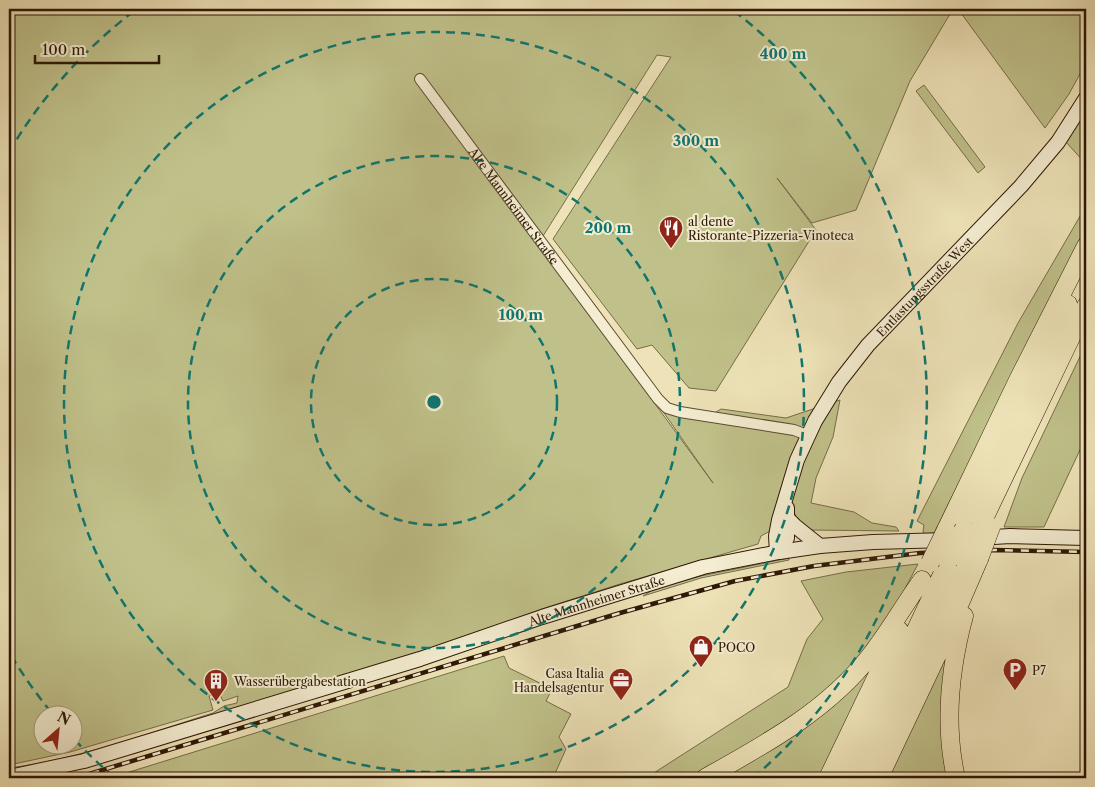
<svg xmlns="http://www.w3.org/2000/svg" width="1095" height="787" font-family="'Libre Caslon Text',serif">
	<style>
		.green { fill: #c0c18a; stroke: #776c48; fill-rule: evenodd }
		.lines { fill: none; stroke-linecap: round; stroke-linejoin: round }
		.minor-casing { stroke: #5e4a32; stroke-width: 12 }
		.secondary-casing { stroke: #2e1705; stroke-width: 16 }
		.motorway-casing { stroke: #2e1705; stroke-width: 19 }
		.minor { stroke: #f4edd1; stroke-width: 10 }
		.secondary { stroke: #f4edd1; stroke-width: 14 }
		.motorway { stroke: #eee3b8; stroke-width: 18 }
		.rail-casing { stroke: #2e1705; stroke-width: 4.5 }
		.rail { stroke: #f4edd1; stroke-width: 2.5; stroke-dasharray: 8; stroke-linecap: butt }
		.motorway-bridge-casing { stroke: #2e1705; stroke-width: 19; stroke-linecap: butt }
		.motorway-bridge { stroke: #eee3b8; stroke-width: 18 }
		.ring { fill: none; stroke: #0f766e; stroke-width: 2.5; stroke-dasharray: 9 6 }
		.labels { text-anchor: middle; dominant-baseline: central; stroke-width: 4; stroke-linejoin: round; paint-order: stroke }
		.street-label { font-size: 12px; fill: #2e1705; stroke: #f4edd1 }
		.poi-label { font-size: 12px; fill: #2e1705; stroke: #f4edd1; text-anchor: start }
		.centre { fill: #0f766e; stroke: #f4edd1; stroke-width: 2.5 }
		.ring-label { font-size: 15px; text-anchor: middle; font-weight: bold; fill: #0f766e; stroke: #f4edd1; stroke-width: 4; stroke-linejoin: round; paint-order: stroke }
	</style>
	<rect width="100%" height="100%" fill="#eee3b8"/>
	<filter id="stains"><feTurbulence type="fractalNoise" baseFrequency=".004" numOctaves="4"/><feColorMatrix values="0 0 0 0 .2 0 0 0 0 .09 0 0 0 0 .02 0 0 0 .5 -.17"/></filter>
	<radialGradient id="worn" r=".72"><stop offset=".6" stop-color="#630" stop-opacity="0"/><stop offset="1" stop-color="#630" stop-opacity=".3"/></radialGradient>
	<!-- green -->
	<path class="green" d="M9,9H953L910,81L856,210L812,223L777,178L816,230L716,391L689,388L652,345L637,349L553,239L671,57L657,55L538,244L713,483L657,403L708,417L721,409L786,418L840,400L833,437L816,478L811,503L854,512L872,523L896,527L899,531L809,530L796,518L793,507L770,531L761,536L758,544L620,584L545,608L415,654L103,751L9,772V768C79,759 146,734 213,713L224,706L237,703L238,696L223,701L219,693L209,696L213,710L70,752L9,765ZM42,714H72V744H42Z
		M958,9H1086V63L1069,94L1045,128Z
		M924,85L985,167L978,173L916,91Z
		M1086,94V164L1065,141Z
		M1086,206V227L934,533L924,534L923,531L924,525L917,521L1018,323Z
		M1086,344V437L1044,527H1004L1022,478Z
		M789,558V560L701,578L643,596L654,589L701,576Z
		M918,564L889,619L880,650L820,778H646L788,687L807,639L823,619L801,581L846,572Z
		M955,632L952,778H888Z
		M504,656L509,668L552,689L546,701L571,714L559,737L566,749L553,778H110Z"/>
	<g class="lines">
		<defs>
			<g id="minor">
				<path id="s1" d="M420,79L658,399L667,408L680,412L794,430L807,435"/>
			</g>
			<g id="secondary">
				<path d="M787,518L795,526L820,546"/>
				<path d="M978,538L1010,536L1086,538"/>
				<path id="s2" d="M777,552L776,536L779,520L797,460L815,421L839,382L868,345L1021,186L1058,142L1086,98"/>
				<path d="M779,552L787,538V508"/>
				<path id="s3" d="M9,777L84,761L420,659L542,617L703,567L779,552L820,546L873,542L949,540"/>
			</g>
			<path id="motorway" d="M980,527L1086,306
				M964,528L1068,304
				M946,530L1018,380L1086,246
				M705,778C764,745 827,711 870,656C889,632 904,605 922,580
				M828,778L899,630
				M846,778L948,562
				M861,778L964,560
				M879,778L941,647L979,559
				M956,778C944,725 950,668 964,616"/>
		</defs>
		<!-- minor casing -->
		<use href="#minor" class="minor-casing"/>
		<!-- secondary casing -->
		<use href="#secondary" class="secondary-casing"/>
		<!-- motorway casing -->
		<use href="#motorway" class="motorway-casing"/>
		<!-- minor -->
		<use href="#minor" class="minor"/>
		<!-- secondary -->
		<use href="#secondary" class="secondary"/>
		<!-- motorway -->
		<use href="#motorway" class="motorway"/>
		<defs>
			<path id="rail" d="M76,778L620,613L735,581L814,566L920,553L995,550L1086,552"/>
		</defs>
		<!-- rail casing -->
		<use href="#rail" class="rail-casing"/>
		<!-- rail -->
		<use href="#rail" class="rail"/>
		<defs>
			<path id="motorway-bridge" d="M979,559L991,527
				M964,560L980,527
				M948,562L964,528
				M930,563L946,530"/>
		</defs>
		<!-- motorway-bridge casing -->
		<use href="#motorway-bridge" class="motorway-bridge-casing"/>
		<!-- motorway-bridge -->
		<use href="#motorway-bridge" class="motorway-bridge"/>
	</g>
	<!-- distance rings -->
	<g class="ring">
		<circle cx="434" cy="402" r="123"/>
		<circle cx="434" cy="402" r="246"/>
		<circle cx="434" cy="402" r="370"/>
		<path d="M114 777A493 493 0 0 1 73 738M51 712A493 493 0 0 1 9 652M9 152A493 493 0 0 1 134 11M734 11A493 493 0 0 1 754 777"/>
	</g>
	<!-- icons -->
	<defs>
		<symbol id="restaurant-pin" viewBox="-11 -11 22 30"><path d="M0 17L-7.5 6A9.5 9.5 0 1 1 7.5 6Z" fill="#8f2418" stroke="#f4edd1"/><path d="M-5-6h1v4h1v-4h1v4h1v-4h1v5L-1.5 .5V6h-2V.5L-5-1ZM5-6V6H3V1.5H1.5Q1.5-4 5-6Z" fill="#fff"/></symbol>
		<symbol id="shop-pin" viewBox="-11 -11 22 30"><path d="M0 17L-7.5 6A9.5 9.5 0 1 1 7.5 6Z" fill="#8f2418" stroke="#f4edd1"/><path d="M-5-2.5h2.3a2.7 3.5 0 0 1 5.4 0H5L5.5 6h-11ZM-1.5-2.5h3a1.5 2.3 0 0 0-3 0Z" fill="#fff"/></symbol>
		<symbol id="parking-pin" viewBox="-11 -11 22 30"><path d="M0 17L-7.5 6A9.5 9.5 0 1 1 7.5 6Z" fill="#8f2418" stroke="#f4edd1"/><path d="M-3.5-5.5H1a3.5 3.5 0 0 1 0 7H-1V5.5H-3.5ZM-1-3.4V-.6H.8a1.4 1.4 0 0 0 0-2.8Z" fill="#fff"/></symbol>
		<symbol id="office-pin" viewBox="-11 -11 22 30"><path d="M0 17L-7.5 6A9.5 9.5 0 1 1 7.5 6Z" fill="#8f2418" stroke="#f4edd1"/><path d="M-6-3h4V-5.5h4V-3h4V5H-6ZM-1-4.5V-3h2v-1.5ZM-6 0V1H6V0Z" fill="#fff"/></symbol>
		<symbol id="building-pin" viewBox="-11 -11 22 30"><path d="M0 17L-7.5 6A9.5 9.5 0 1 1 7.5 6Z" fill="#8f2418" stroke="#f4edd1"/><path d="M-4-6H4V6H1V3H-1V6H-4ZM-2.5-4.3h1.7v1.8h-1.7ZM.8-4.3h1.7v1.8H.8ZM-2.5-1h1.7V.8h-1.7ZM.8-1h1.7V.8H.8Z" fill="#fff"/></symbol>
	</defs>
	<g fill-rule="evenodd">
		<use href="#restaurant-pin" x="657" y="214" width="28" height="38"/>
		<use href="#shop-pin" x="687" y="633" width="28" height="38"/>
		<use href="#parking-pin" x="1001" y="656" width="28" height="38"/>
		<use href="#office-pin" x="607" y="666" width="28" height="38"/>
		<use href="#building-pin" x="202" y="667" width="28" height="38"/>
	</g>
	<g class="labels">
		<!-- street labels -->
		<g class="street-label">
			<text stroke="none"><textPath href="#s1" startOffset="158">Alte Mannheimer Straße</textPath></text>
			<text stroke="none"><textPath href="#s2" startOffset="312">Entlastungsstraße West</textPath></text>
			<text stroke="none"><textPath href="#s3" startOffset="614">Alte Mannheimer Straße</textPath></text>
		</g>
		<!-- poi labels -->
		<g class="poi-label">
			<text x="688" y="221">al dente<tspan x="688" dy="14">Ristorante-Pizzeria-Vinoteca</tspan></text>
			<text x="718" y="647">POCO</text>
			<text x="1032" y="670">P7</text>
			<text x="604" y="673" text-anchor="end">Casa Italia<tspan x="604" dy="14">Handelsagentur</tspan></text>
			<text x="234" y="681">Wasserübergabestation</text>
		</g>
	</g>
	<circle cx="434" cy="402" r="8" class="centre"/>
	<g class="ring-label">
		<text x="783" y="59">400 m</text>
		<text x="696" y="146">300 m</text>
		<text x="608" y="233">200 m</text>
		<text x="521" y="320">100 m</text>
	</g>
	<!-- margin -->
	<rect width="1095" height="787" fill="none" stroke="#eee3b8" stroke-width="30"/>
	<rect x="10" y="10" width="1075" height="767" fill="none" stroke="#2e1705" stroke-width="2.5"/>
	<rect x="15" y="15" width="1065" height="757" fill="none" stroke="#2e1705"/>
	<!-- north arrow -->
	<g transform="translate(58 730) rotate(27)"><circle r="24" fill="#f4edd1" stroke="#a5977f"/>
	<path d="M0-4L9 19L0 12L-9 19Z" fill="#8f2418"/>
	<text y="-8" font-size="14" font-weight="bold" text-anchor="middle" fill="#2e1705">N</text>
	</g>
	<!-- scale -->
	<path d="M35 55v8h124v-8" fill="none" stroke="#2e1705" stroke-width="2.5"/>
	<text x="42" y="55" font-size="15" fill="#2e1705" stroke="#f4edd1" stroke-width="4" paint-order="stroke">100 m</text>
	<rect width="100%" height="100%" filter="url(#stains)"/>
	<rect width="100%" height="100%" fill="url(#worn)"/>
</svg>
